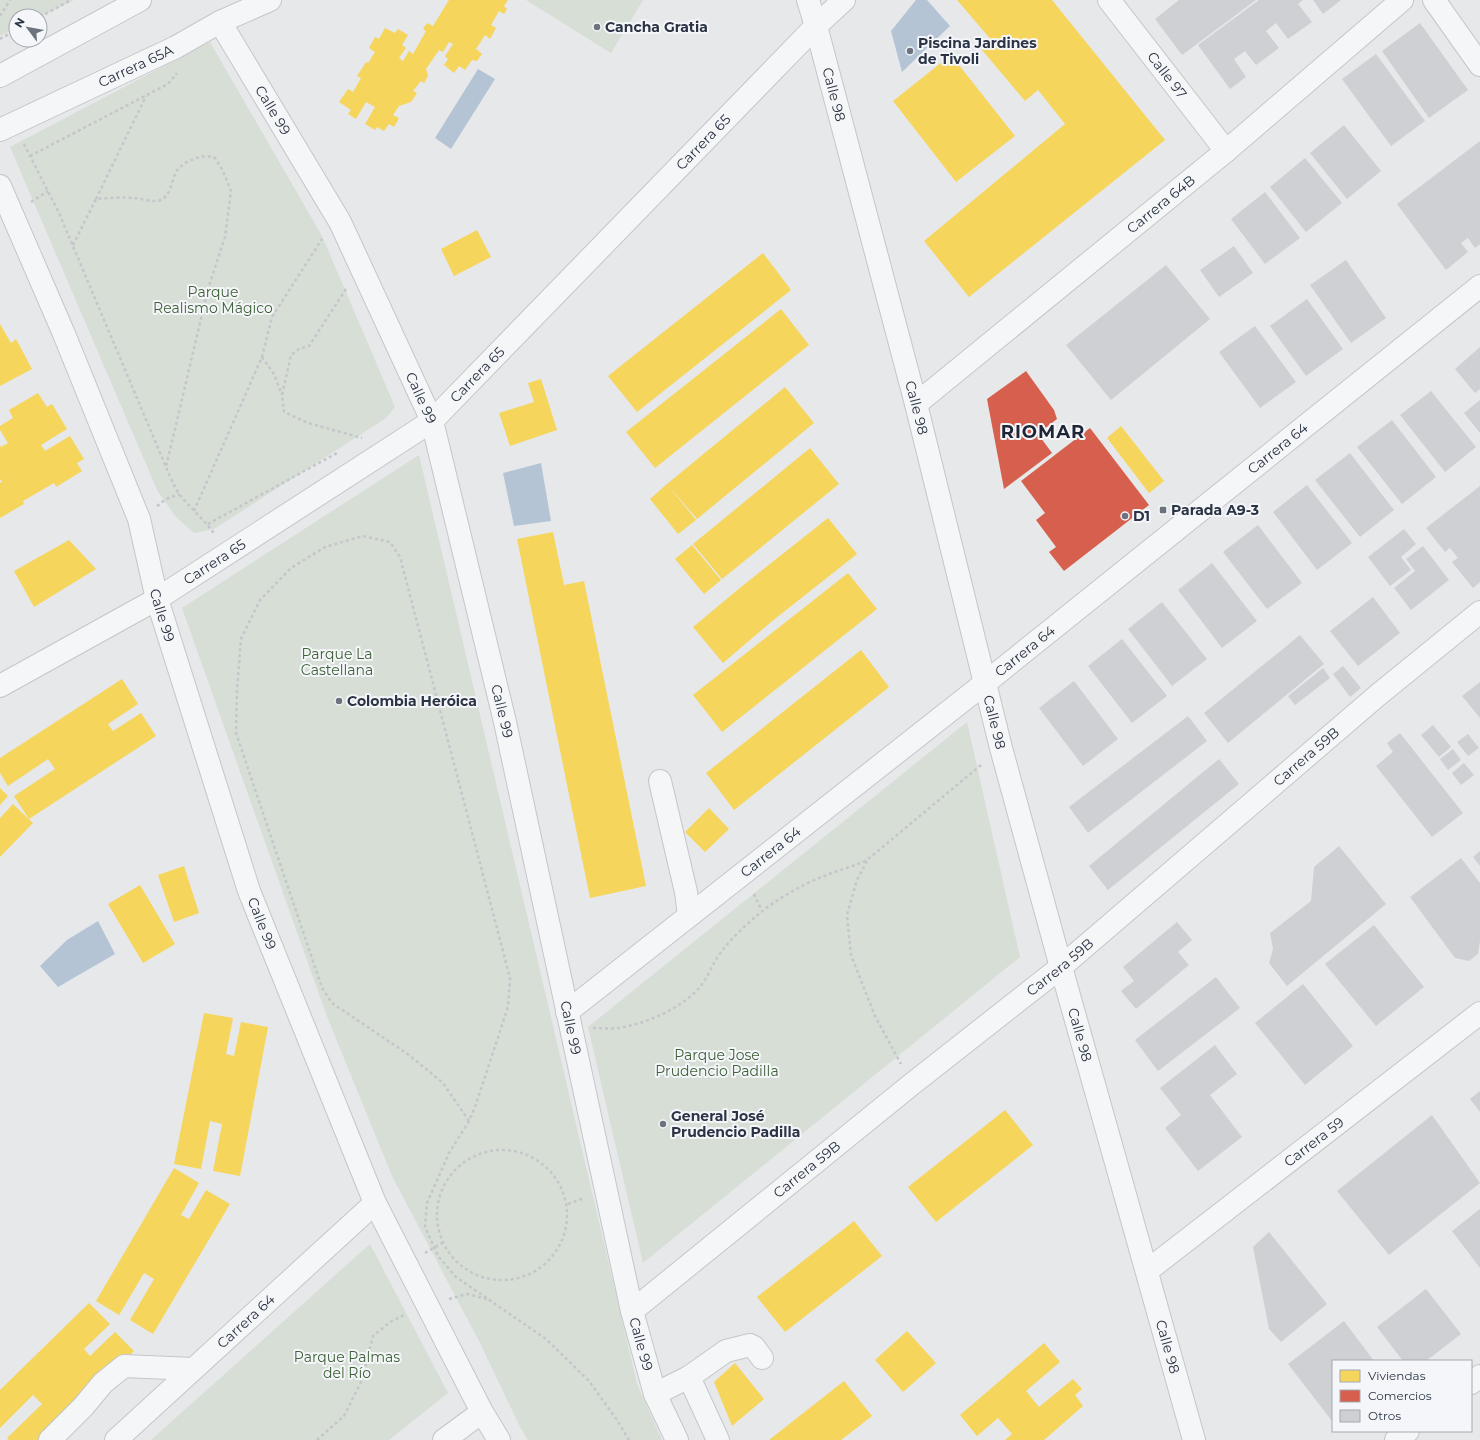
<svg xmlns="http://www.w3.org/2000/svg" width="1480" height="1440" font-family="Montserrat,sans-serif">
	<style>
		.green { fill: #d6ded6 }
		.water { fill: #b4c4d5 }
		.homes { fill: #f6d55c }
		.shops { fill: #d6604d }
		.building { fill: #ced0d3 }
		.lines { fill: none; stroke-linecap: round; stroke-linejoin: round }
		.minor-casing { stroke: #c4c6c8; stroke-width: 24 }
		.path { stroke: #c5c6ca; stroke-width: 2.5; stroke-dasharray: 3 3; stroke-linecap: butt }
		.minor { stroke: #f5f6f7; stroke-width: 22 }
		.poi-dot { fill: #6c737f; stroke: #f4f6f9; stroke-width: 1.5 }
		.labels { text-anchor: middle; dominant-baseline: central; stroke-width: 4; stroke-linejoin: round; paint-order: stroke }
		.poi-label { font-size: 14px; font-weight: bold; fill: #2b3445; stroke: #f4f6f9; text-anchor: start }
		.street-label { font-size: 14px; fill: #2b3445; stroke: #f4f6f9 }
		.park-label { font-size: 14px; fill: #3f6138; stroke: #f4f6f9 }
		.district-label { font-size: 18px; font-weight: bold; letter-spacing: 1px; fill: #1d2536; stroke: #f4f6f9 }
	</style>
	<rect width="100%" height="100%" fill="#e6e8ea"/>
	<!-- green -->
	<path class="green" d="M0,0H74L40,17L16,16V28L0,36Z
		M526,0H643L611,53Z
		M210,42L322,236L395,407L386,418L214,529L194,533L176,517L158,492L10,147Z
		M419,455L637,1384L662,1440H528L520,1427L480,1343L392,1176L326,1014L182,608Z
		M967,722L1020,957L643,1263L588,1027Z
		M370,1244L448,1393L389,1440H151Z"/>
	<!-- water -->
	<path class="water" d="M916,0H927L950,26L902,72L891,31Z
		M478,69L495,79L451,149L435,138Z
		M541,463L551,521L514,526L503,473Z
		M98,921L115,954L58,987L40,966L67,940Z"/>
	<!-- homes -->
	<path class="homes" d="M449,0H508L504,6L507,9L504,14L499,11L491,25L496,28L490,39L485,35L476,49L482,54L477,61L472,60L465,70L459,66L454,73L444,65L448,59L445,56L453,44L449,42L443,52L439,50L426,69L428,76L424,83L421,81L413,91L417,93L411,102L399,106L393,115L399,118L394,127L389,124L384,131L377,127L375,130L365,124L375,107L366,102L356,119L348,114L351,110L339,102L348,89L353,92L361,78L357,76L366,62L368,63L375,52L369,48L375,37L379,39L385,28L395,33L398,29L408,35L402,45L406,48L399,58L403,61L409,51L413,54L426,31L423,29L427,23L433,26Z
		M957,0H1052L1165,140L969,297L924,241L1065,124L1038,90L1025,101L982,50L993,42Z
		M951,55L1015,136L956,182L893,101Z
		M477,230L491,257L454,276L441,249Z
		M763,253L791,290L637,412L608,376Z
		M781,309L809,345L655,468L626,432Z
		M0,324L11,343L16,339L32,369L0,386Z
		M541,379L557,430L510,446L499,413L534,402L528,383Z
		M785,387L814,423L697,519L667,484Z
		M38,393L47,407L52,404L67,429L41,445L45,451L70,436L84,459L77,463L82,471L56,487L54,483L23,501L24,504L0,518V483L2,482L0,479V445L1,447L8,443L0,430V426L13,418L9,410Z
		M1121,426L1164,481L1149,493L1107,438Z
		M810,448L839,484L722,579L693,544Z
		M667,484L696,520L678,534L650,499Z
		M828,518L857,554L771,622L723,663L693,627L741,587Z
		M553,532L564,585L584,581L646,886L590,898L517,539Z
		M69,540L96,569L34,607L14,571Z
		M692,545L721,580L704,594L675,559Z
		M848,573L877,609L722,732L693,695Z
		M861,650L889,687L734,810L706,773Z
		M122,679L138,704L108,724L113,731L141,713L156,736L29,819L14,796L55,769L48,759L8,786L0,773V758Z
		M0,788L8,796L0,805Z
		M13,804L33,823L0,857V818Z
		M709,808L729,829L705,852L685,832Z
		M184,866L199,913L174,922L158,875Z
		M140,885L175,944L143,963L108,904Z
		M204,1013L233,1018L226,1054L234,1056L241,1022L268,1027L240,1176L213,1171L222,1124L210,1121L201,1169L174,1164Z
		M1005,1110L1033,1145L936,1222L908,1187Z
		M174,1168L199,1183L181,1215L189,1219L206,1190L230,1204L153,1334L130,1320L154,1279L144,1273L119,1315L96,1301Z
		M854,1221L882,1256L785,1332L757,1297Z
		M89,1303L110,1324L84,1349L90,1356L115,1332L134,1351L44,1440H9L7,1438L42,1404L33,1395L0,1428V1390Z
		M907,1331L936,1363L903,1392L875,1360Z
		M1044,1343L1060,1362L1026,1391L1039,1407L1073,1379L1082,1389L1075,1395L1083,1406L1044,1440H1005L1012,1434L998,1418L977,1436L960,1415Z
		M735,1363L764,1399L732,1426L714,1382Z
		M844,1381L872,1416L841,1440H769Z"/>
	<!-- shops -->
	<path class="shops" d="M1026,371L1054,410L1057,419L1038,434L1052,453L1004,489L987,399Z
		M1090,428L1149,505L1064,571L1049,552L1056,547L1036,520L1045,513L1021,481Z"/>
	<!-- building -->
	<path class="building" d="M1179,0H1256L1182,55L1155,19Z
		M1259,0H1303L1298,4L1312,22L1288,39L1276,23L1266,31L1279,48L1256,65L1245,51L1234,59L1246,77L1230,89L1198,45Z
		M1313,0H1341L1323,14Z
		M1420,23L1468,90L1429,118L1382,51Z
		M1376,54L1425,121L1391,146L1342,79Z
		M1344,125L1381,171L1347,199L1310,153Z
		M1480,141V244L1475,248L1468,238L1461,243L1468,252L1446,270L1397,204Z
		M1305,158L1342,203L1306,232L1270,187Z
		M1265,192L1300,238L1265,264L1231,219Z
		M1234,246L1253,273L1219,297L1200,270Z
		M1346,260L1386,318L1351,343L1310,285Z
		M1166,265L1210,319L1111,400L1066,345Z
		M1307,299L1343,349L1306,376L1270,326Z
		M1255,326L1296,382L1260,408L1219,352Z
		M1480,347V389L1475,393L1455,369Z
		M1431,391L1476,447L1445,472L1400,415Z
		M1480,400V433L1464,413Z
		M1392,420L1436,477L1402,504L1357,447Z
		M1350,453L1394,510L1360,537L1315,480Z
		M1307,485L1352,543L1317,570L1273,512Z
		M1480,486V582L1473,588L1452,562L1458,558L1450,548L1445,552L1426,528Z
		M1258,525L1302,583L1267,609L1223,552Z
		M1404,529L1416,544L1401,557L1411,570L1390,586L1368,557Z
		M1423,546L1449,580L1411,610L1394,588L1415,571L1406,559Z
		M1212,563L1257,621L1222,648L1178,590Z
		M1373,597L1400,633L1358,666L1330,631Z
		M1162,602L1207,659L1172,686L1128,629Z
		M1300,635L1324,664L1228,743L1204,713Z
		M1122,639L1167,696L1132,723L1088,666Z
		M1343,666L1361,688L1350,697L1333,674Z
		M1323,668L1330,678L1295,705L1288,696Z
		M1074,681L1118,739L1083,766L1039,708Z
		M1480,682V718L1462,696Z
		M1188,716L1207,741L1088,833L1069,807Z
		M1433,725L1451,747L1439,757L1421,735Z
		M1400,733L1463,813L1432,837L1376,766L1393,752L1387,743Z
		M1468,734L1479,748L1468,756L1457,742Z
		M1453,749L1461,760L1448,770L1440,759Z
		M1219,759L1239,784L1108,890L1089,866Z
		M1464,763L1474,775L1461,785L1452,773Z
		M1339,846L1386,904L1287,986L1269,963L1273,949L1270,933L1311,901L1314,867Z
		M1480,851V866L1473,857Z
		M1461,858L1480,883V941L1478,954L1469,961L1455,958L1410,897Z
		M1177,922L1192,940L1178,952L1189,965L1136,1009L1121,991L1134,981L1123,967Z
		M1374,925L1424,987L1376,1026L1325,964Z
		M1216,977L1240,1008L1158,1071L1135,1040Z
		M1303,984L1353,1046L1305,1085L1255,1023Z
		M1215,1045L1237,1074L1210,1095L1242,1137L1198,1171L1165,1128L1181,1115L1160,1088Z
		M1480,1091V1112L1470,1099Z
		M1432,1115L1480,1183L1389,1255L1337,1191Z
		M1480,1209V1268L1452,1231Z
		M1269,1232L1327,1304L1281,1342L1269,1329L1253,1247Z
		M1426,1289L1461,1334L1426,1361H1403L1377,1327Z
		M1344,1321L1374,1361H1333V1420L1332,1421L1288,1364Z"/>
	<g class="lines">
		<defs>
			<g id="minor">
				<path id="s1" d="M808,0L816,26L916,404L1001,748L1061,967L1194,1440"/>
				<path id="s2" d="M1109,0L1226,151"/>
				<path d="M1434,0L1480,65"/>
				<path id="s3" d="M220,22L340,222L432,421L505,722L632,1311L655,1394L677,1440"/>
				<path d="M0,76L140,0"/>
				<path id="s4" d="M0,130L176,47L220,22L270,0"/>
				<path id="s5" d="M0,186L64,334L139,519L157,599L249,891L375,1203L482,1412L499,1440"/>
				<path id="s6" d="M916,404L1226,151L1402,0"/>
				<path id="s7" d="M0,686L157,599L432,421L816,26L844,0"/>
				<path d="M660,781L686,892L689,915"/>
				<path id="s8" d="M567,1012L985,683L1480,286"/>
				<path id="s9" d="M1147,1271L1480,1013"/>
				<path id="s10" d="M632,1311L912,1084L1061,967L1378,695L1480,612"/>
				<path d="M689,1377L718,1440"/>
				<path d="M1471,1383L1480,1376"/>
				<path d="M655,1394L689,1377L726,1351L750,1345L754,1347L762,1358"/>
				<path d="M50,1440L83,1407L103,1383L124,1366L193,1369"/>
				<path id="s11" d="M116,1440L375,1203"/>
				<path d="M444,1440L482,1412"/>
				<path d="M1396,1440L1408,1431"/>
			</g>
		</defs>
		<!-- minor casing -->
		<use href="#minor" class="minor-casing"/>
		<!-- path -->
		<path class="path" d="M0,16L10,0
			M40,17L71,0
			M0,39L16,30
			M24,144L59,213L166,467C170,476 174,487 180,495C191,509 205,520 215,535
			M30,156L168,84L177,73
			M96,199L146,96
			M31,202L48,191
			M73,245L96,199C108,198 121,197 133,198C141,198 152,203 161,200C173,194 171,176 179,168C183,164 188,161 194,159C202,156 207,155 215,158L223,171L231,191L225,237L208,289L166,467
			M346,289L309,346L299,349L291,355L282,395L284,412L308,423L362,438
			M262,357L274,374L282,395
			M157,506L166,499L179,494
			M194,511L262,357L272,317L322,239
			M208,524L337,453
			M867,861L857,880L847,915L851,955L875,1016L901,1064
			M754,894L762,911
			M593,1028C601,1028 610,1029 618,1028C646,1024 682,1008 700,987C708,977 712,965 719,955C730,939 746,925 761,912C779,898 803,884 824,876C838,870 853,867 867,860L981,765
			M469,1121L443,1083L409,1055L332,1003L322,988L236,733L237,690L241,639L260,600L291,568L325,547L363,536L390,542L400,557L510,978L508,1007L475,1107L469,1121L449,1153L427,1203L425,1227L438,1256L456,1277L546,1339L589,1381L617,1420L629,1440
			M437 1215a65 65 0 1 1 130 0a65 65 0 1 1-130 0Z
			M568,1204L584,1198
			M425,1253L442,1243
			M449,1299L467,1294L487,1299
			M317,1440L344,1416L362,1380L373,1336L390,1322L406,1314"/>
		<!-- minor -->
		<use href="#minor" class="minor"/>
	</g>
	<!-- markers -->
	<g class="poi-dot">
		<circle cx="597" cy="27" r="4"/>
		<circle cx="910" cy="51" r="4"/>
		<rect x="1159" y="506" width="8" height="8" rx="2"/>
		<circle cx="1125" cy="516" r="4"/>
		<circle cx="339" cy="701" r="4"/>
		<circle cx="663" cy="1124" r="4"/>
	</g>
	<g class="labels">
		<!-- poi labels -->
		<g class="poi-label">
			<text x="605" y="27">Cancha Gratia</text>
			<text x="918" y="43">Piscina Jardines<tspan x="918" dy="16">de Tivoli</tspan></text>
			<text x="1171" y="510">Parada A9-3</text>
			<text x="1133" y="516">D1</text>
			<text x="347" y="701">Colombia Heróica</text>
			<text x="671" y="1116">General José<tspan x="671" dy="16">Prudencio Padilla</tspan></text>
		</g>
		<!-- street labels -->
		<g class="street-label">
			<text stroke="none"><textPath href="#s4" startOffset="150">Carrera 65A</textPath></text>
			<text stroke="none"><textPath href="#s2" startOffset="95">Calle 97</textPath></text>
			<text stroke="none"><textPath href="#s1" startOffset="98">Calle 98</textPath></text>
			<text stroke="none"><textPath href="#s3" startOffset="103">Calle 99</textPath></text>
			<text stroke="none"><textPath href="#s7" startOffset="896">Carrera 65</textPath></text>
			<text stroke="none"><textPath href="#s6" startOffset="316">Carrera 64B</textPath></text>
			<text stroke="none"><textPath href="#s7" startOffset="572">Carrera 65</textPath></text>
			<text stroke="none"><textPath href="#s3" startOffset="427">Calle 99</textPath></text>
			<text stroke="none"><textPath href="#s1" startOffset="422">Calle 98</textPath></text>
			<text stroke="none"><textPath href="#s8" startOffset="907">Carrera 64</textPath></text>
			<text stroke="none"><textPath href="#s7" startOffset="248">Carrera 65</textPath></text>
			<text stroke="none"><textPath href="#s5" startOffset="460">Calle 99</textPath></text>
			<text stroke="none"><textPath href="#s8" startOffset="583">Carrera 64</textPath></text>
			<text stroke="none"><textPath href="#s3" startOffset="751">Calle 99</textPath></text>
			<text stroke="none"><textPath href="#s1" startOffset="746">Calle 98</textPath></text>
			<text stroke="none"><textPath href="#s10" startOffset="873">Carrera 59B</textPath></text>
			<text stroke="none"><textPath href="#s8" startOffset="259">Carrera 64</textPath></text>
			<text stroke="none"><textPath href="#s5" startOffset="784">Calle 99</textPath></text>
			<text stroke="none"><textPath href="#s10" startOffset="549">Carrera 59B</textPath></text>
			<text stroke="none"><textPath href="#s3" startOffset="1075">Calle 99</textPath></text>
			<text stroke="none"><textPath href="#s1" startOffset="1070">Calle 98</textPath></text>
			<text stroke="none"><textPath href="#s9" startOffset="211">Carrera 59</textPath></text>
			<text stroke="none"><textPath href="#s10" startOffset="225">Carrera 59B</textPath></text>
			<text stroke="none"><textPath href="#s11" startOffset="176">Carrera 64</textPath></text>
			<text stroke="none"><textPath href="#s3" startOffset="1399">Calle 99</textPath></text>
			<text stroke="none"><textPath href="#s1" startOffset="1394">Calle 98</textPath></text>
		</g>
		<!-- park labels -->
		<g class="park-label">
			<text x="213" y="292">Parque<tspan x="213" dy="16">Realismo Mágico</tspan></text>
			<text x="337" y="654">Parque La<tspan x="337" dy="16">Castellana</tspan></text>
			<text x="717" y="1055">Parque Jose<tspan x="717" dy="16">Prudencio Padilla</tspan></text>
			<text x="347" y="1357">Parque Palmas<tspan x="347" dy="16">del Río</tspan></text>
		</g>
		<!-- district labels -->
		<g class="district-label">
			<text x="1043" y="432">RIOMAR</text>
		</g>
	</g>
	<!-- legend -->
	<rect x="1332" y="1360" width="140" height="72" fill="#f4f6f9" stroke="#a4a8b1"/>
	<rect x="1340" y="1370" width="20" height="12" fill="#f6d55c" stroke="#a4a8b1"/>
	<text x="1368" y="1380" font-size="12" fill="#2b3445">Viviendas</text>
	<rect x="1340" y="1390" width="20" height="12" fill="#d6604d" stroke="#a4a8b1"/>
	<text x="1368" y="1400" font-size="12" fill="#2b3445">Comercios</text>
	<rect x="1340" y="1410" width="20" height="12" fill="#ced0d3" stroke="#a4a8b1"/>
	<text x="1368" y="1420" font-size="12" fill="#2b3445">Otros</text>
	<!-- north arrow -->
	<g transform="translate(28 28) rotate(302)"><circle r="19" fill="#f4f6f9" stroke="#a4a8b1"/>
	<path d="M0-3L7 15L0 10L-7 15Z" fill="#6c737f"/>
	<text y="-6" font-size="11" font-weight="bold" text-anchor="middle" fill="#2b3445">N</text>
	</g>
</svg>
